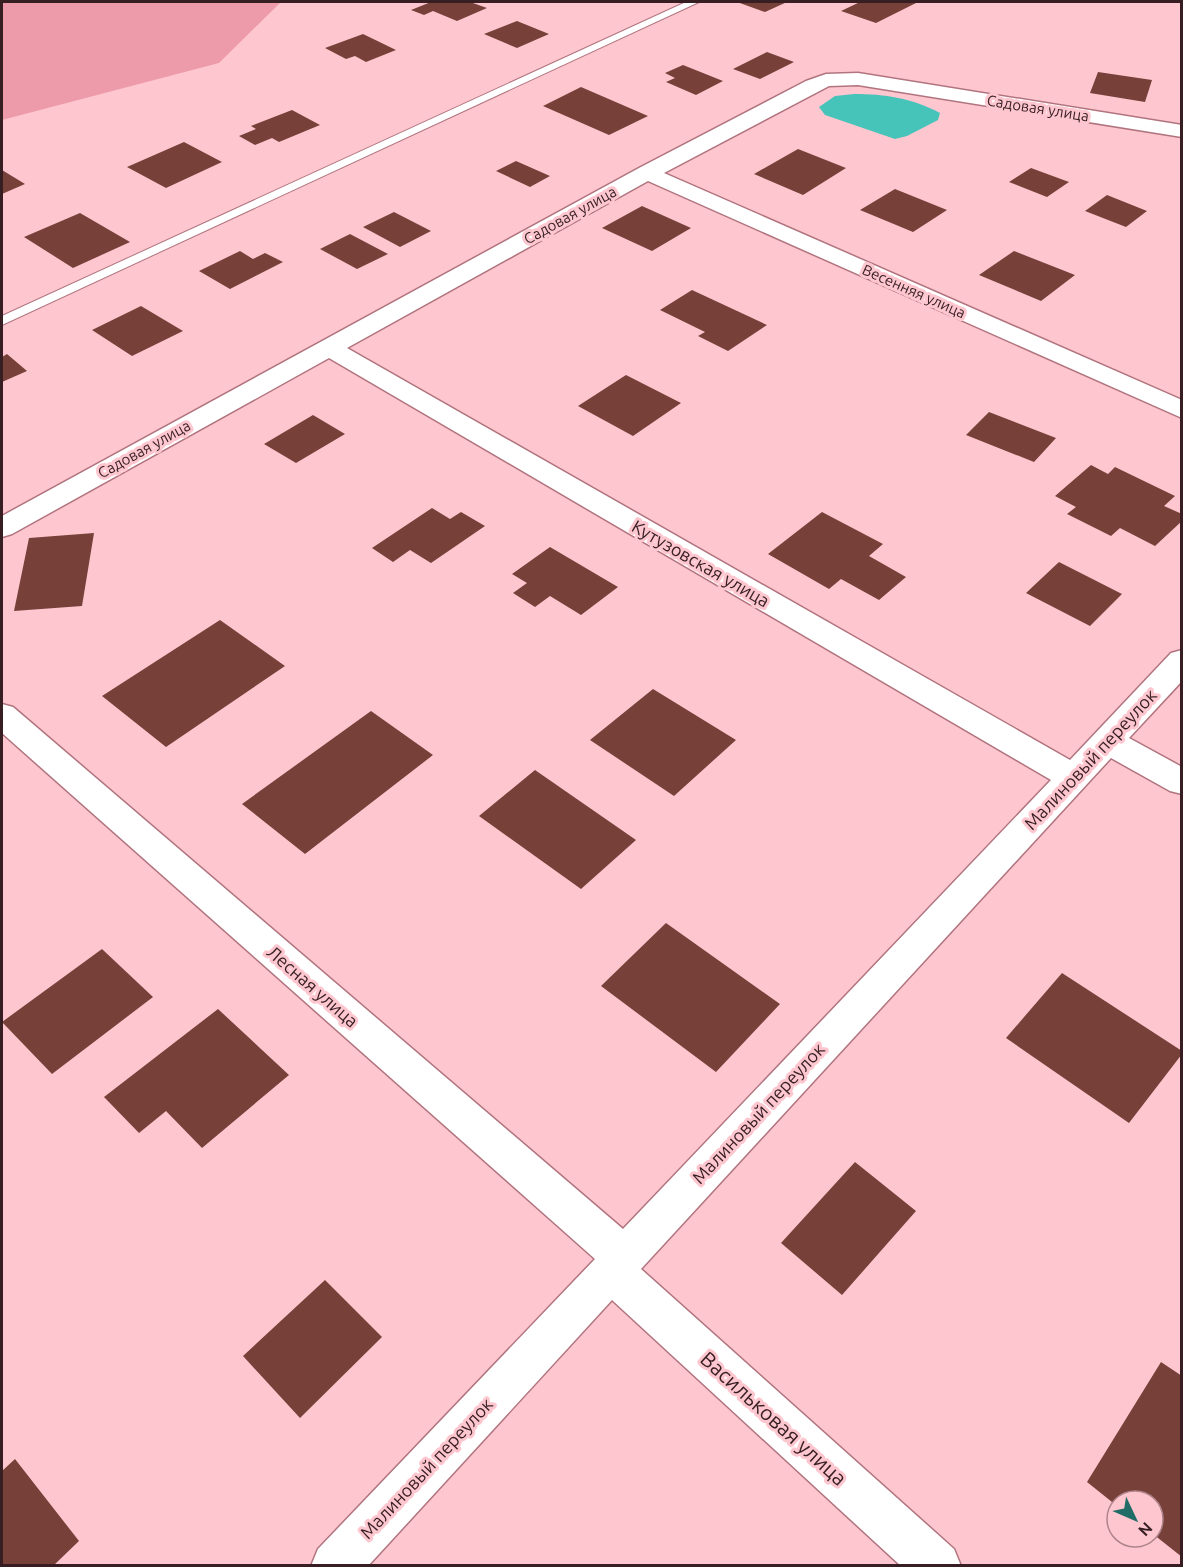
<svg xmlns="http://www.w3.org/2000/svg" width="1183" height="1567" font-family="Ubuntu,sans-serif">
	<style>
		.green { fill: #ed9baa }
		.water { fill: #47c4ba }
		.building { fill: #774039 }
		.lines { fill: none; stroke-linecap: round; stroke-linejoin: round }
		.lane-casing { stroke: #b1747f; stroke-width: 2 }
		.street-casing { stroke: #b1747f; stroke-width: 3 }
		.lane { fill: #fff; fill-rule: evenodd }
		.street { fill: #fff; fill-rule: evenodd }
		.labels { text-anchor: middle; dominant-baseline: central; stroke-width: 6; stroke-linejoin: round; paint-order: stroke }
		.far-street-label { font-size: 15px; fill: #361e22; stroke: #fec7d0 }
		.street-label { font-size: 18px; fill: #361e22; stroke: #fec7d0 }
		.near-street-label { font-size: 21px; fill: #361e22; stroke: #fec7d0 }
	</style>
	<rect width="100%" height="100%" fill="#fec7d0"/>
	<!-- green -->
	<path class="green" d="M2,2H281L219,63L2,120Z"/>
	<!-- water -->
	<path class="water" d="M854,94C885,94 912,98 940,113L938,120L907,136L895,139L825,115L819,107L835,96Z"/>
	<!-- building -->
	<path class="building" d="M431,2H470L487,8L457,21L433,11L424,15L411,10Z
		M737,2H787L765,12Z
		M860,2H918L876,23L841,11Z
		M517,21L549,34L517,48L484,34Z
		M363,34L396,50L366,62L355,56L346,59L325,48Z
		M767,52L794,62L760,79L733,69Z
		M683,65L723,81L696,95L666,82L675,78L665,73Z
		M1098,72L1152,80L1145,102L1090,93Z
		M581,87L648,116L609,135L543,106Z
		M292,110L320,125L279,142L272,138L255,145L239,136L256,129L251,126Z
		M184,142L222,162L166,188L127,167Z
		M798,149L846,168L803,195L754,174Z
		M516,161L550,176L530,187L496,171Z
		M1031,168L1069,182L1047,197L1009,182Z
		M2,170L25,184L2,194Z
		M895,189L947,210L913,232L860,210Z
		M1107,195L1147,211L1126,227L1085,211Z
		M642,206L691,228L652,251L602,228Z
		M394,212L431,231L400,247L363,227Z
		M80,213L130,242L73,268L24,237Z
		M350,234L388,254L357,269L320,249Z
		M240,251L253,259L265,253L283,262L230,289L199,271Z
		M1014,251L1075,275L1041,301L979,275Z
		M692,290L767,325L728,351L698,336L705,332L660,310Z
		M141,306L183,331L132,356L92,330Z
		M7,354L27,371L2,382V357Z
		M626,375L681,403L633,436L578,406Z
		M989,412L1056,438L1034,462L966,435Z
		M313,415L345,434L296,463L264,444Z
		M1091,465L1108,474L1115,467L1175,496L1164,506L1182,514V521L1155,546L1120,528L1111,536L1067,514L1076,507L1055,496Z
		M432,508L450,519L461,512L485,526L431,563L410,550L393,562L372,548Z
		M822,512L883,544L869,556L906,577L879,600L841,579L829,589L768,554Z
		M94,533L82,606L14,611L29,538Z
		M550,547L618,587L581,615L550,596L535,607L513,593L527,583L512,574Z
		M1059,562L1122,594L1090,626L1026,593Z
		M220,620L285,666L166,747L102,696Z
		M653,689L736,740L674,796L590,740Z
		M371,711L433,755L305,854L242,804Z
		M535,770L636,840L581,889L479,816Z
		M666,923L780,1004L716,1072L601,986Z
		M102,949L153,997L52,1074L2,1022Z
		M1062,973L1182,1051V1054L1129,1123L1006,1038Z
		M218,1009L289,1075L202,1148L166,1111L139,1133L104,1097Z
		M855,1162L916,1211L842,1295L781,1243Z
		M325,1280L382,1337L300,1418L243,1356Z
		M1161,1362L1182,1376V1557L1153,1534V1501H1117V1506L1087,1482Z
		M15,1459L79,1541L53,1566H2V1471Z"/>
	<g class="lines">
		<defs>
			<path id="lane" d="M686,2H699L2,325V316Z"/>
			<path id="street" d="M858,73L1182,125V137L858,85L829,86L664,173L1182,400V418L648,181L347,348L1070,760L1171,653L1182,650V681L1129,738L1182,767V794L1170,791L1111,758L641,1269L954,1549L961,1566H901L612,1300L368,1566H311L318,1549L595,1259L2,733V704L13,707L623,1229L1051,780L329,358L12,534L2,537V516L639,168L806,81L826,74Z"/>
		</defs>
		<!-- lane casing -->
		<use href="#lane" class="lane-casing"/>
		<!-- street casing -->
		<use href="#street" class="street-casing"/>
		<!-- lane -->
		<use href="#lane" class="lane"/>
		<!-- street -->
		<use href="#street" class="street"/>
	</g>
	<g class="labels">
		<!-- far-street labels -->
		<g class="far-street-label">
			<text transform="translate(1038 108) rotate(9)">Садовая улица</text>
			<text transform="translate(570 215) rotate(-29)">Садовая улица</text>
			<text transform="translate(914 291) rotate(24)">Весенняя улица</text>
			<text transform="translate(144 449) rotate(-29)">Садовая улица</text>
		</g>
		<!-- street labels -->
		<g class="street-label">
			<text transform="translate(701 563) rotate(30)">Кутузовская улица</text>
			<text transform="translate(1090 759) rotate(-47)">Малиновый переулок</text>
			<text transform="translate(313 986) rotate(41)">Лесная улица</text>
			<text transform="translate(758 1113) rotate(-47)">Малиновый переулок</text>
			<text transform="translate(426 1468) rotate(-47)">Малиновый переулок</text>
		</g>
		<!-- near-street labels -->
		<g class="near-street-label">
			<text transform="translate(774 1418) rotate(42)">Васильковая улица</text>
		</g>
	</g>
	<!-- border -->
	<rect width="1183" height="1567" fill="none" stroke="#361e22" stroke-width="6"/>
	<!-- north arrow -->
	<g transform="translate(1135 1519) rotate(134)"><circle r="28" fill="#fec7d0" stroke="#ae838a" stroke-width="1.5"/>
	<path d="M0-4.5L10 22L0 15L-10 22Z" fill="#226c67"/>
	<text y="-9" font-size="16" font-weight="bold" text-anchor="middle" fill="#361e22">N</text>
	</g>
</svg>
